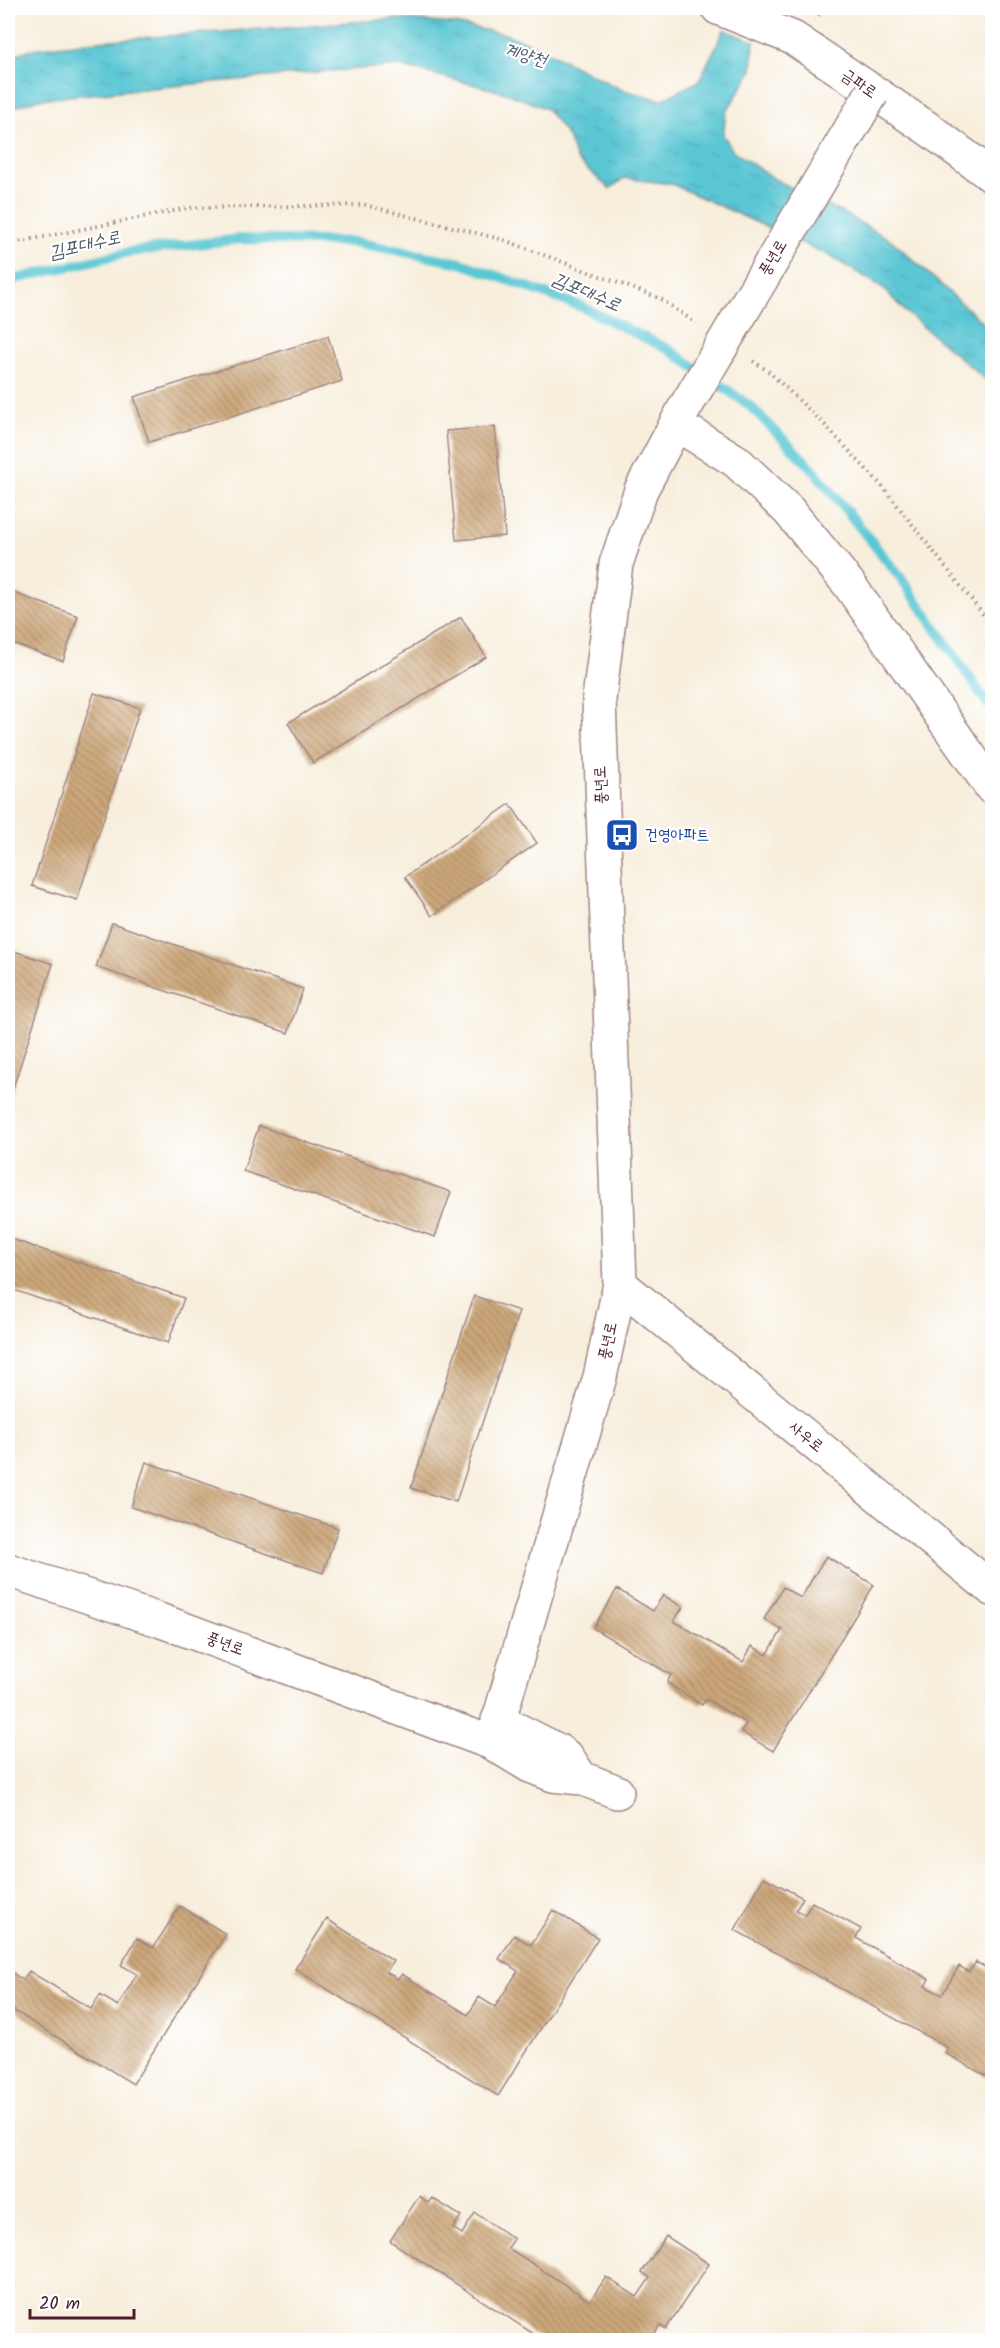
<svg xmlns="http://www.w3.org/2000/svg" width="1000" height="2348" font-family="Kalam,'Poor Story',sans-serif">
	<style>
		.water { fill: url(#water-ripples); stroke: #537380; stroke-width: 1.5 }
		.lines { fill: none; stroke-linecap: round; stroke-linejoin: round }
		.stream { stroke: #5cc7d4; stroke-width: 10 }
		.building { fill: url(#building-back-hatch) }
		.minor-casing { stroke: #a08684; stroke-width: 36 }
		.path { stroke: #a08684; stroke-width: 4; stroke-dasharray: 1.5 4.5; stroke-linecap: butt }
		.minor { stroke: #fff; stroke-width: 33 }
		.minor-bridge-casing { stroke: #a08684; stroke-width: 36; stroke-linecap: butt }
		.minor-bridge { stroke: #fff; stroke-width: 33 }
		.labels { text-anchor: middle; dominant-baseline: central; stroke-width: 4.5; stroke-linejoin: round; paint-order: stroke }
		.street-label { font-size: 16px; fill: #4a1f2b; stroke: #fff }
		.transit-label { font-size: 16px; fill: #164399; stroke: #fff; text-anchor: start }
		.water-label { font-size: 18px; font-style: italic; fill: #505a66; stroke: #fff }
	</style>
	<defs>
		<pattern id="water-ripples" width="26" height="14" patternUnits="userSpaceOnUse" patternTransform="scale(1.5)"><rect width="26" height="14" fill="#5cc7d4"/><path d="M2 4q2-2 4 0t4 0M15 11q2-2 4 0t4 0" fill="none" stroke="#52aab6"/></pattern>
		<pattern id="building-back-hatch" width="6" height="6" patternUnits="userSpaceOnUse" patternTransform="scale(1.5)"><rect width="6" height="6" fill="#cca77a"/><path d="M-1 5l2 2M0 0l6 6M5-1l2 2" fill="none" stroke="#a88764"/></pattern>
	</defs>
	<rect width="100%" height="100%" fill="#fff"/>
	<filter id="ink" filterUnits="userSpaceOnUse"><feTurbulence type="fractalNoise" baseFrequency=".0167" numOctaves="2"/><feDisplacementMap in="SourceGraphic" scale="12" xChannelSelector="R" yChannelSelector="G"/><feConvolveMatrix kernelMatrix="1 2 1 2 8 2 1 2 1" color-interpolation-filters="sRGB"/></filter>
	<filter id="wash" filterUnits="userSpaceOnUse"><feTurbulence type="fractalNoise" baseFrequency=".008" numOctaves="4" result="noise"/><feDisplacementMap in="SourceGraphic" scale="24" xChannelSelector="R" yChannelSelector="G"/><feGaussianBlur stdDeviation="1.35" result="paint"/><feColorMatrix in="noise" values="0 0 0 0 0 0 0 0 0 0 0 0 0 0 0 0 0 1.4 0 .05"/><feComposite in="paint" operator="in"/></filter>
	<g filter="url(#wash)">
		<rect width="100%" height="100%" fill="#f7eedc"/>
		<!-- water -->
		<path class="water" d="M394,19L454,24L505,34L536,46L622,90L662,100L699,81L724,30L754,41L752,71L726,112L723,135L733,151L776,180L848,216L891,240L990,329L992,332V385L906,312L882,287L828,255L672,184L624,178L610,189L576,159L568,137L547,109L507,93L400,66L330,71L120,91L39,99L8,109V57L32,49L99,41Z"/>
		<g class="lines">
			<!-- stream -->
			<path class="stream" d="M8,281L129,252L240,239L354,242L461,263L582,307L668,349L749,405L812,468L901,578L992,710"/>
		</g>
		<g id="blocks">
			<!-- building -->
			<path class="building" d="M328,336L342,381L149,442L134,397Z
				M495,427L505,536L456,540L446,431Z
				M8,591L78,616L63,661L8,642Z
				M461,617L486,657L313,763L288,723Z
				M94,693L140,708L77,900L32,886Z
				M510,804L537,843L432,916L405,877Z
				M112,923L303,989L288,1033L96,967Z
				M8,949L53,964L8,1103Z
				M259,1126L451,1192L435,1237L243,1171Z
				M8,1238L184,1298L168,1343L8,1288Z
				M474,1296L519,1311L456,1502L411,1488Z
				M146,1462L338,1528L323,1573L131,1507Z
				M826,1556L874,1585L773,1751L741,1732L746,1723L706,1699L702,1705L667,1683L671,1675L593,1628L617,1589L653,1611L663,1595L683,1607L674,1621L743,1662L752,1646L767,1655L782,1630L764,1619L783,1587L801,1598Z
				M764,1877L803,1898L796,1910L805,1915L812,1902L861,1929L856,1938L929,1979L925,1986L942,1995L959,1966L969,1972L976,1962L992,1971V2065L986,2076L945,2053L948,2048L735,1930Z
				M180,1906L226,1934L133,2084L8,2007V1970L23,1980L29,1971L91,2009L100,1995L118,2006L137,1974L121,1965L137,1938L153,1948Z
				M553,1910L598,1938L498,2096L295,1969L327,1919L393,1961L386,1972L398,1979L402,1974L468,2015L479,1997L495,2007L518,1971L499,1959L514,1935L531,1945Z
				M419,2196L428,2203L432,2198L461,2216L453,2228L462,2234L475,2213L514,2239L508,2248L590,2301L606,2277L637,2297L650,2278L642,2272L666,2236L709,2264L666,2329L660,2325L650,2340H543L390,2241Z"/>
		</g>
	</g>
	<g filter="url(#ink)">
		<use href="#blocks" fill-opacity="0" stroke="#a08684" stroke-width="1.5"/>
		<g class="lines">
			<defs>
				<path id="minor" d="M718,8L793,38L930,130L992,176
					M676,424L736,461L789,511L848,583L992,788
					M620,1284L992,1589
					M8,1570L159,1620L492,1743L600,1377L620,1284L599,699L616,564L641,490L683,411
					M498,1720L559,1751L568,1758L581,1778
					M492,1743L530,1766L553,1775L581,1778L617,1792"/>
			</defs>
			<!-- minor casing -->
			<use href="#minor" class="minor-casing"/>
			<!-- path -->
			<path class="path" d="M818,15L826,8
				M8,244L188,208L365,205L504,240L661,299L696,323
				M753,361L768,371L823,423L882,486L992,626"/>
			<!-- minor -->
			<use href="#minor" class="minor"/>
			<defs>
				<path id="minor-bridge" d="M683,411L872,93"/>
			</defs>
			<!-- minor-bridge casing -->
			<use href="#minor-bridge" class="minor-bridge-casing"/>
			<!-- minor-bridge -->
			<use href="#minor-bridge" class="minor-bridge"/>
		</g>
	</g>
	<!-- icons -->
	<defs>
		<symbol id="bus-square" viewBox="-11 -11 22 22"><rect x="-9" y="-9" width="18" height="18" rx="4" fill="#1a4fb4" stroke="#fff"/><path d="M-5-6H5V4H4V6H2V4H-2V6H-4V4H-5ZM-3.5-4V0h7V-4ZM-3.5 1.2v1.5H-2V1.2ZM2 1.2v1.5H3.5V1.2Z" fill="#fff"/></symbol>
	</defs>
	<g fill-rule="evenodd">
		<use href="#bus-square" x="603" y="816" width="38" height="38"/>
	</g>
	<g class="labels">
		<!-- street labels -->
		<g class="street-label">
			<text transform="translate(859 84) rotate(34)">금파로</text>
			<text transform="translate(773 258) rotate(-59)">풍년로</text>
			<text transform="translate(601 785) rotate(-92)">풍년로</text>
			<text transform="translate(608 1341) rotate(-78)">풍년로</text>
			<text transform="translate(806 1437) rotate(39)">사우로</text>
			<text transform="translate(225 1644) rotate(20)">풍년로</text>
		</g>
		<!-- transit labels -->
		<g class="transit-label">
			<text x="645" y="835">건영아파트</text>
		</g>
		<!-- water labels -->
		<g class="water-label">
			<text transform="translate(525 56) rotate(16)">계양천</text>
			<text transform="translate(85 246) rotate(-13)">김포대수로</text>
			<text transform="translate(586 293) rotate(23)">김포대수로</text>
		</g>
	</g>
	<!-- margin -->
	<rect width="1000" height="2348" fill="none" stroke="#fff" stroke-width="30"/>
	<!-- scale -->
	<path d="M30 2309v9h104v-9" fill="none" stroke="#4a1f2b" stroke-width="3"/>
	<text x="39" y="2309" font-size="18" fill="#4a1f2b" stroke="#ffffff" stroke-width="4.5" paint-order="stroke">20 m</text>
</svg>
